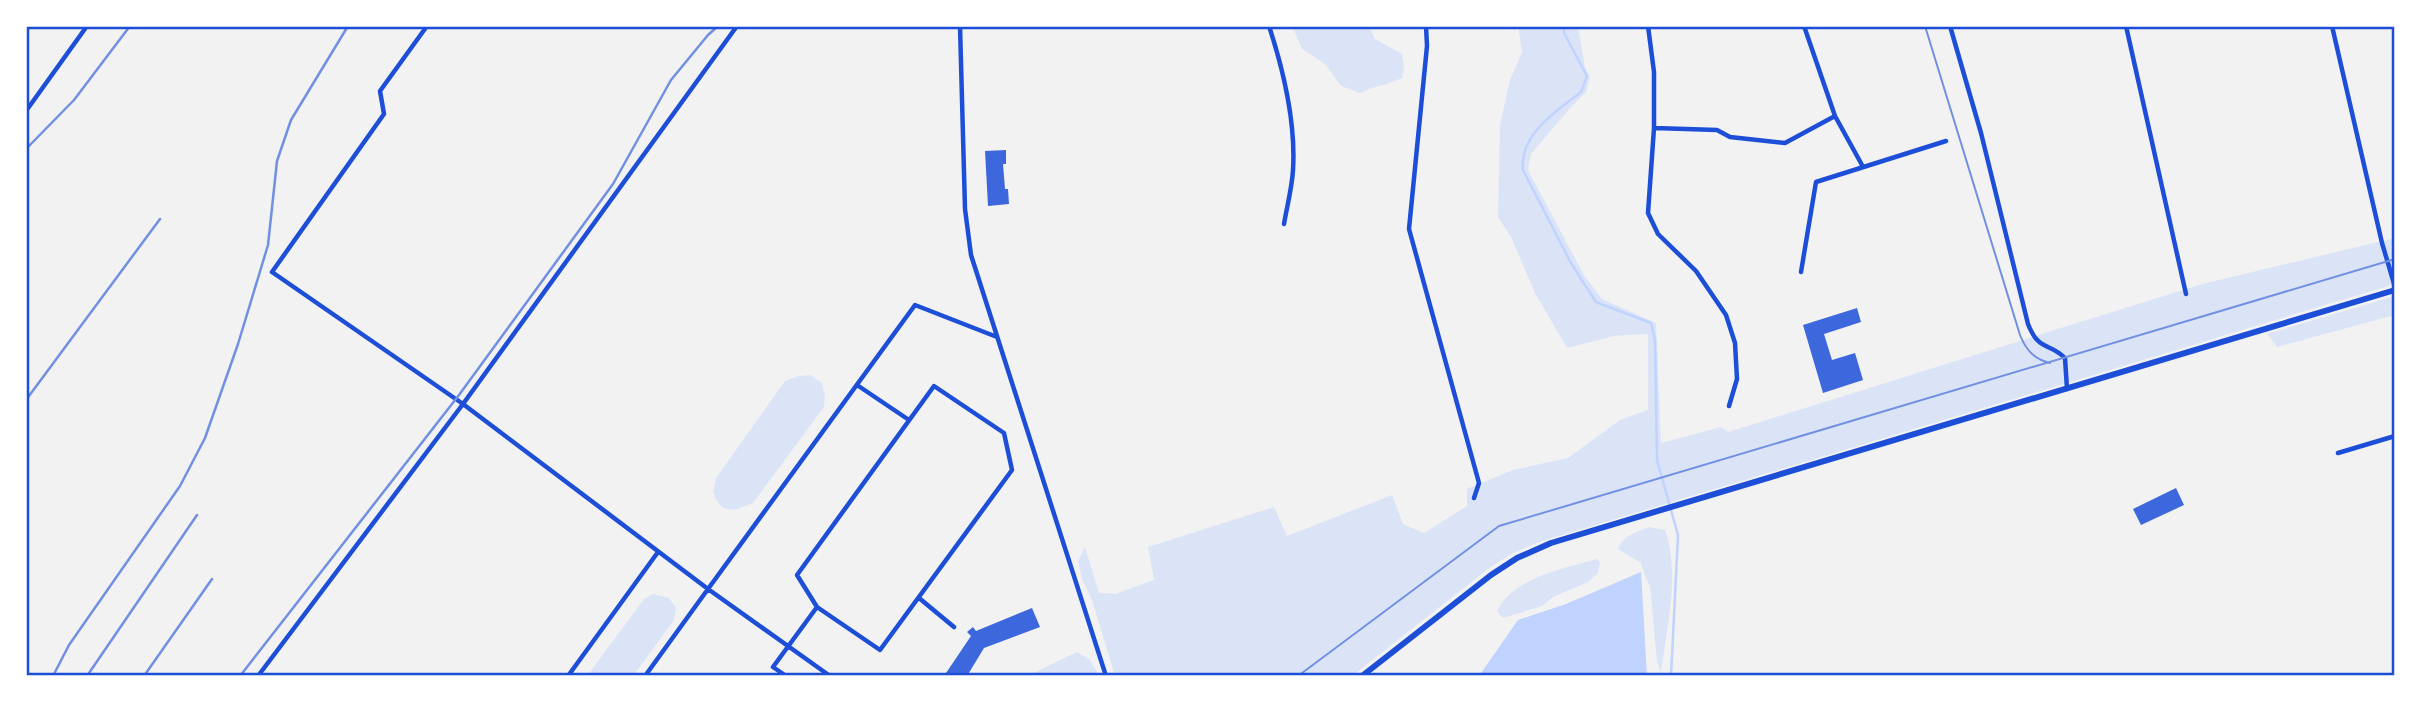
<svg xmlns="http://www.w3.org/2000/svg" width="2421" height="702" font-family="Inter,sans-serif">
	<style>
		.green { fill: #dbe4f7 }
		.water { fill: #bfd3fe }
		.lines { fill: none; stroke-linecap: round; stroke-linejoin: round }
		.stream { stroke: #bfd3fe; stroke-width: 2.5 }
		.building { fill: #3d67dc }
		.minor { stroke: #1d4ed8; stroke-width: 4.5 }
		.secondary { stroke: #1d4ed8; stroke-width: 6 }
		.tram { stroke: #7290e2; stroke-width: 2 }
		.rail { stroke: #7290e2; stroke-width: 2.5 }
		.neatline { fill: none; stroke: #1d4ed8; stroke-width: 2.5 }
	</style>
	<rect width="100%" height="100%" fill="#f2f2f2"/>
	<!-- green -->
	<path class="green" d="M1292,26H1369L1375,39L1402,54L1404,67L1402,78C1388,85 1374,86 1360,93L1341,86L1325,64L1302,49Z
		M1518,26H1578L1585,67L1590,77L1586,92L1571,107L1531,154L1528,170L1584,275L1602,299L1656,323L1661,443L1721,427L1728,432L2202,284L2395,238V284L1539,542L1513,553L1488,569L1352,676H1115L1092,600L1082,579L1078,561L1085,547L1099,593L1115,594L1154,580L1148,547L1274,507L1287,536L1392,495L1403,524L1424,533L1467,506V489L1513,470L1568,458L1620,420L1648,410V334L1614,336L1567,348L1535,293L1511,237L1498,217L1500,125L1510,80L1522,52Z
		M2395,296V315L2277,347L2267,334Z
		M810,375L822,383L825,396L824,407L753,503L734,510L723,508L717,501L713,492L716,478L785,381L798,376Z
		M1649,527L1665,530C1681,572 1666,629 1661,673L1657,662L1650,586L1645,576L1641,563L1618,549C1622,536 1637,532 1649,527Z
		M1596,559L1600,562L1598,573L1588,582L1553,597L1542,606L1503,618L1497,611C1514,577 1563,569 1596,559Z
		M653,594L669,598L676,608L674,620L633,676H587L644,599Z
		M1077,652L1090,660L1099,676H1027Z"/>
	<!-- water -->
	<path class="water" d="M1641,572L1647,676H1479L1518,620L1566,604Z"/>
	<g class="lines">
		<!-- stream -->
		<path class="stream" d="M1564,26V33L1587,76L1581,92C1556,112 1519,134 1523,170L1571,263L1596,302L1651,323L1655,340L1657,460L1678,535L1671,676"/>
	</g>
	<!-- building -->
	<path class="building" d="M1006,150V164H1003L1005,189H1008L1009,204L988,206L985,151Z
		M1857,308L1861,322L1824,334L1832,360L1855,353L1863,380L1823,393L1803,325Z
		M2176,488L2184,505L2141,525L2133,509Z
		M1032,608L1040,627L984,648L967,676H944L971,636L967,632L973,627L976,631Z"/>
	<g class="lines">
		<!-- minor -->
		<path class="minor" d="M737,26L463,404L708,589L915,305L997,337
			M960,26L965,209L971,255L1106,676
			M1269,26C1284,72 1296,122 1293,170C1292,188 1287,206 1284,224
			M1426,26L1427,46L1409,229L1479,483L1474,498
			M1648,26L1654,72V128L1648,213L1658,234L1696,271L1726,315L1735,343L1737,379L1729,406
			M1804,26L1835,116L1862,165
			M1950,26L1981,133L2028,324C2039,352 2049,342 2065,358L2067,389
			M2126,26L2186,294
			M2332,26L2382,243L2395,287
			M26,111L87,26
			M1654,128L1717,130L1730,137L1785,143L1835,116
			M1801,272L1816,182L1946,141
			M857,385L909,420
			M2338,453L2395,436
			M919,598L954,627
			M258,676L463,404L272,272L384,114L380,91L427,26
			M568,676L658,552
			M645,676L708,589L830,676
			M786,676L773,667L817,607L880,650L1012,470L1004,433L934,386L797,575L817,607"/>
		<!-- secondary -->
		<path class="secondary" d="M1362,676L1491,575L1517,558L1551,543L2395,290"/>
		<!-- tram -->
		<path class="tram" d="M1925,26L2020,335C2026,350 2034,359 2050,363
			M1298,676L1499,526L2395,259"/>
		<!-- rail -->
		<path class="rail" d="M26,149L74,100L130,26
			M26,400L160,219
			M53,676L69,645L180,486L205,438L238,344L268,245L277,161L291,120L348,26
			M87,676L197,515
			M144,676L212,579
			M240,676L459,395L613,184L671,80L708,35L718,26"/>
	</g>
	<!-- border -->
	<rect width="2421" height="702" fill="none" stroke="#ffffff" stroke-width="56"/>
	<rect x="28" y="28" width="2365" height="646" class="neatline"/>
</svg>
